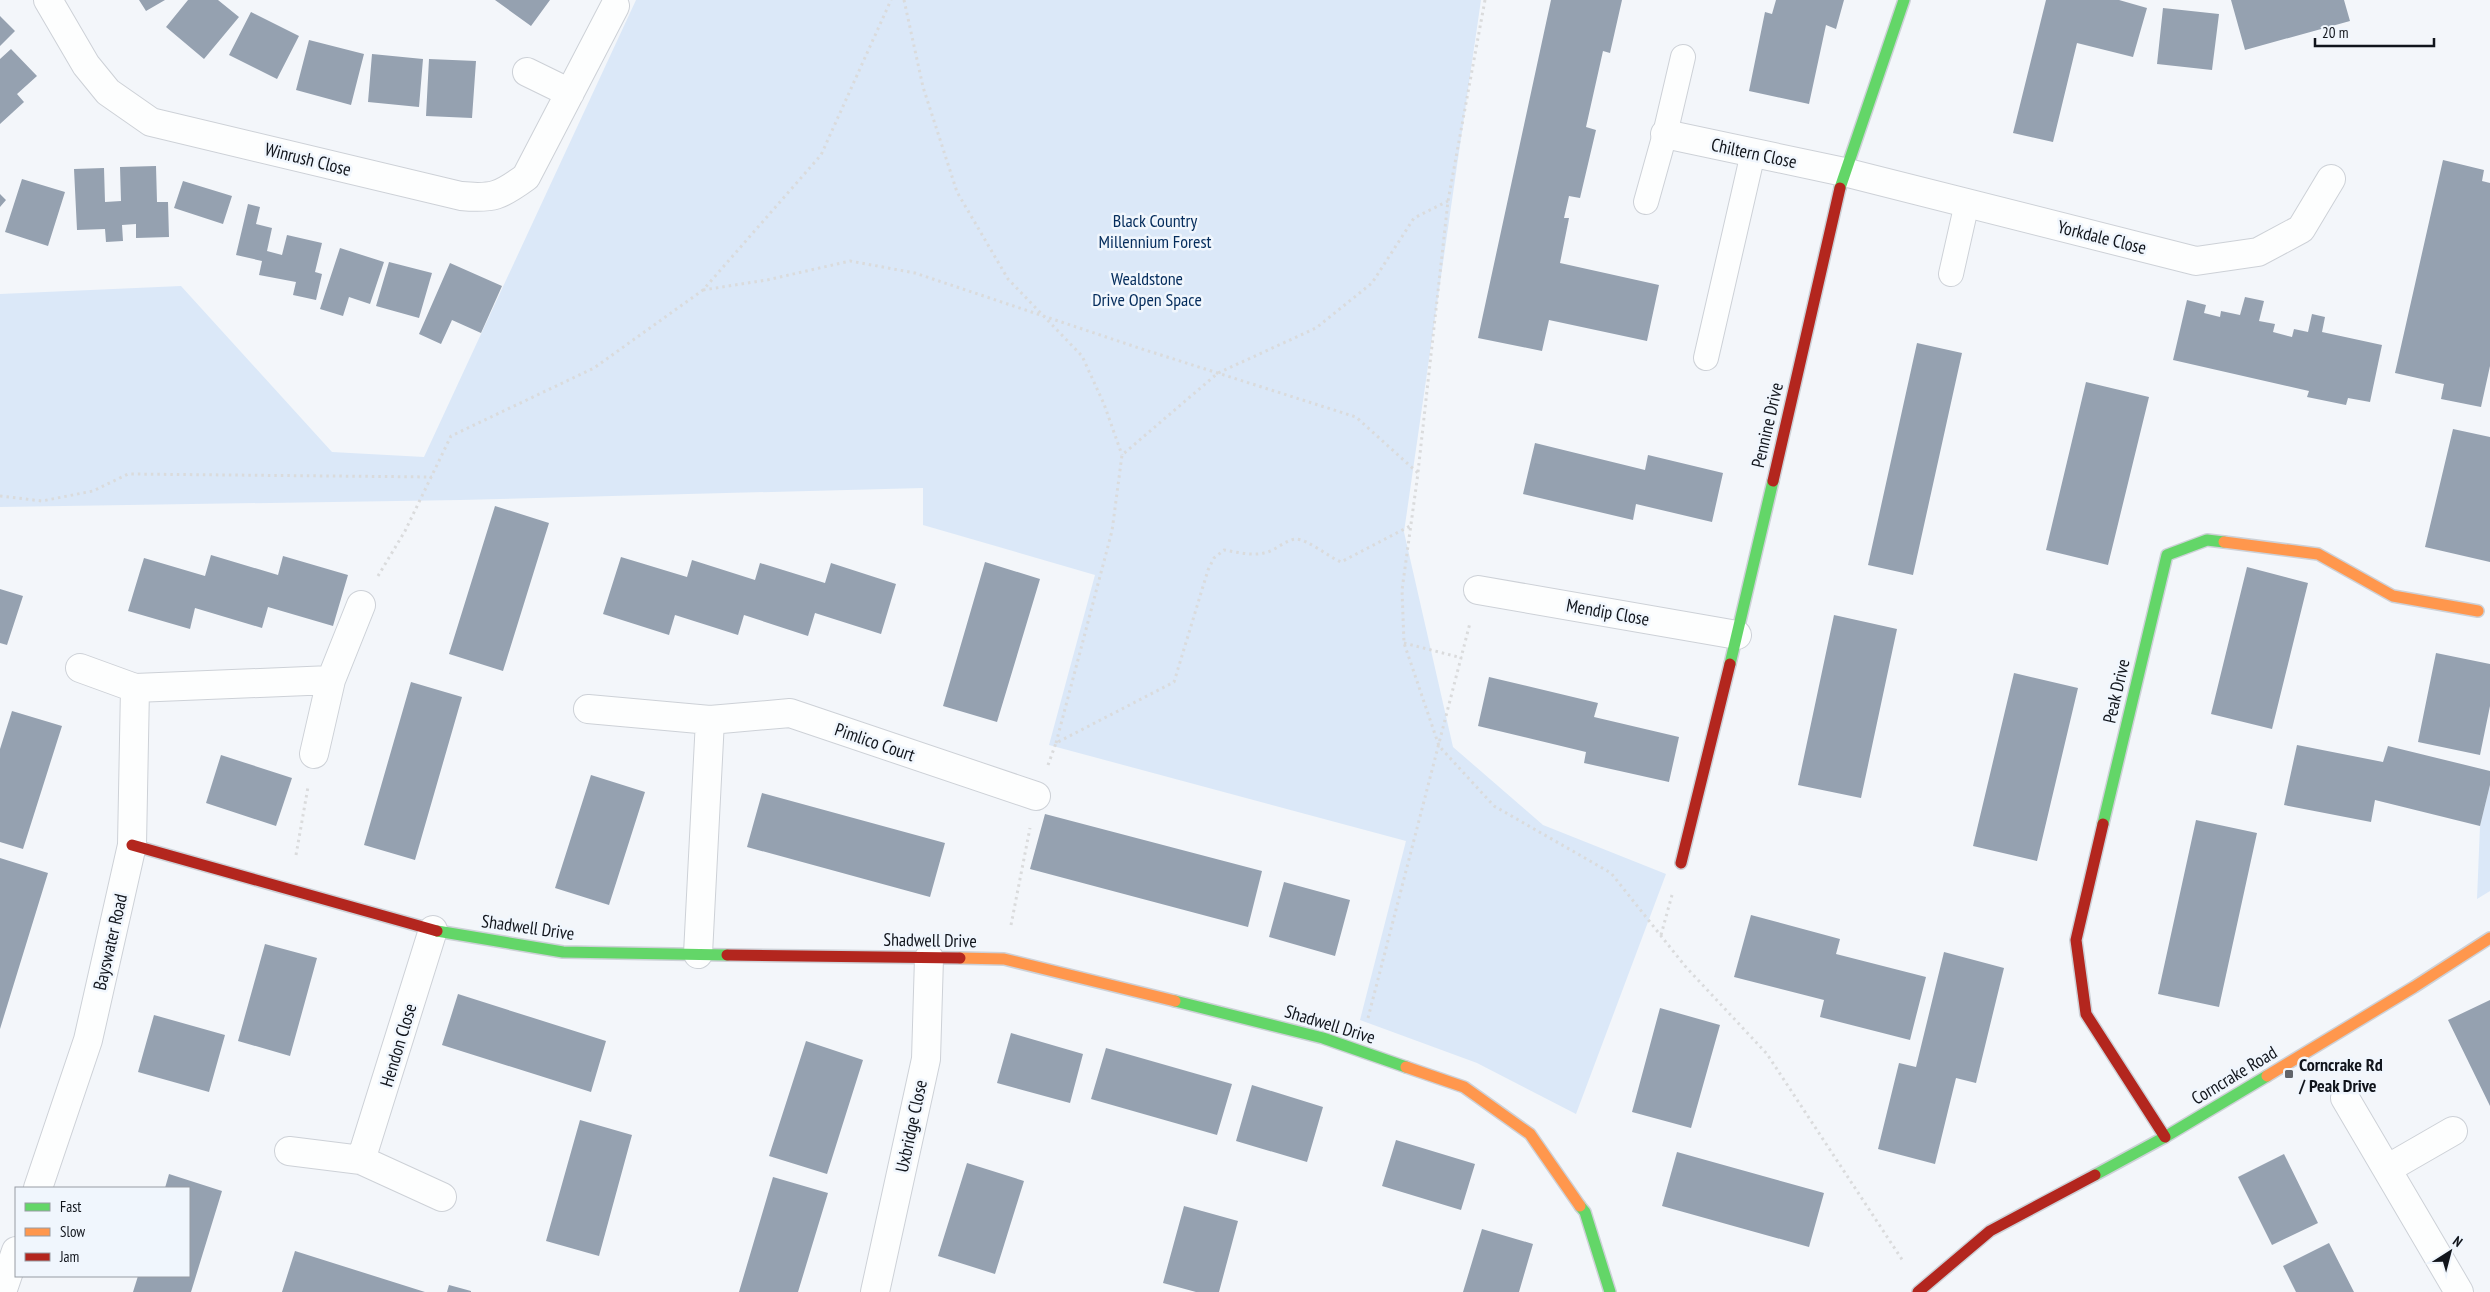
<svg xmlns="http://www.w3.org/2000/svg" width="2490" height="1292" font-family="'PT Sans Narrow',sans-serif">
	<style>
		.green { fill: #dbe8f8 }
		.building { fill: #95a1b0 }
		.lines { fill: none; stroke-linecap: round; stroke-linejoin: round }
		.lane-casing { stroke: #cdd1d7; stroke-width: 26 }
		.street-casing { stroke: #cdd1d7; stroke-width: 30 }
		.fast-casing { stroke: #cdd1d7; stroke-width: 14 }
		.slow-casing { stroke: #cdd1d7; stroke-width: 14 }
		.jam-casing { stroke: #cdd1d7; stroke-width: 14 }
		.path { stroke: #dadbdc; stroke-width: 3; stroke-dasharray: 2.5 4; stroke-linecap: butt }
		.lane { stroke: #fdfefe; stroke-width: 24 }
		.street { stroke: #fdfefe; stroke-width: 28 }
		.fast { stroke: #63d668; stroke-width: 11 }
		.slow { stroke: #ff974d; stroke-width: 11 }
		.jam { stroke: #b3261e; stroke-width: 11 }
		.poi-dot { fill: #60646a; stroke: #f0f6fd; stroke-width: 2 }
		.labels { text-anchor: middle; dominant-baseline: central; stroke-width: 5; stroke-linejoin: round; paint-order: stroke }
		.street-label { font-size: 18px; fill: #11151c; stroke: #f0f6fd }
		.park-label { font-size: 18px; fill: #042c5c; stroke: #f0f6fd }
		.poi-label { font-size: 18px; font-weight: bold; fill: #11151c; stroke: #f0f6fd; text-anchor: start }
	</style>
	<rect width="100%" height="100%" fill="#f3f6fa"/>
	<!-- green -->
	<path class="green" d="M636,0H1481L1404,532L1453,747L1543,825L1666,874L1576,1114L1477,1063L1360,1020L1406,841L1049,745L1095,575L923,525V488L460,500L0,507V294L181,286L332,452L424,457Z
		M2490,785V891L2477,899L2480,826Z"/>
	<!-- building -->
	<path class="building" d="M139,0H165L146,11Z
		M188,0H218L239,17L204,59L166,27Z
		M495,0H550L531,26Z
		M1551,0H1622L1610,53L1603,51L1586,127L1596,130L1580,198L1569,196L1564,218H1569L1560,263L1659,285L1647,341L1549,320L1542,351L1478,338Z
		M1776,0H1844L1836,29L1826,25L1809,104L1749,91L1765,12L1772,14Z
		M2046,0H2119L2147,8L2133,57L2077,43L2053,142L2013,133Z
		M2231,0H2344L2350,21L2245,50Z
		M2163,8L2219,14L2212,70L2157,64Z
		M251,12L299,36L277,79L229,55Z
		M0,16L15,31L0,46Z
		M309,40L364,54L351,105L296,90Z
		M11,49L37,76L17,94L24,102L0,124V59Z
		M372,54L423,59L419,107L368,102Z
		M429,59L476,61L472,118L426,116Z
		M2443,160L2484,170L2482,181L2490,183V366L2481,407L2441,399L2444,384L2395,373Z
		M156,166L157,202H168L169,237L136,238V224L122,225L123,241L106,242L105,229L77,230L74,169L104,168L105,202L121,201L120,167Z
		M22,179L65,192L48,246L5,232Z
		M183,181L232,196L223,224L174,208Z
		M0,194L6,200L0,207Z
		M248,204L260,207L256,224L272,228L267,251L282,255L287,235L322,243L315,272L322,274L316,300L293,295L296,282L259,275L262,261L236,255Z
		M340,248L384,262L370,304L349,297L343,316L320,309Z
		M389,262L432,273L419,318L376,306Z
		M450,263L502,286L481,333L452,320L441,344L419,334Z
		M2245,297L2264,301L2259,321L2275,324L2273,332L2292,337L2294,329L2308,332L2312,314L2325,317L2322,332L2382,345L2370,402L2348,398L2346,405L2307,397L2309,391L2173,360L2187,300L2206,305L2204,313L2220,317L2221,311L2240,315Z
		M1917,343L1962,353L1913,575L1868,565Z
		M2086,382L2149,397L2108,565L2046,550Z
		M2453,429L2490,437V562L2425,547Z
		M1535,443L1645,470L1648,455L1723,473L1712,522L1636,504L1633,520L1523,494Z
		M495,506L549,523L503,671L449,654Z
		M211,555L278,575L283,556L348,575L333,626L268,607L262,628L195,608L190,629L128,611L144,558L205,576Z
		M621,557L687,577L692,560L755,580L760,563L825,583L831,563L896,584L881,634L815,613L808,636L744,615L738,635L675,615L669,635L603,614Z
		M985,562L1040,579L997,722L943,706Z
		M2247,567L2308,583L2272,729L2211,714Z
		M0,589L23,596L7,645L0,643Z
		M1834,615L1897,629L1861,798L1798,785Z
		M2436,653L2490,664V706L2480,755L2418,742Z
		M2014,673L2078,688L2037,861L1973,846Z
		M1489,677L1598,703L1594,717L1679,737L1669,782L1584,763L1586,752L1478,726Z
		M411,682L462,697L415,860L364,845Z
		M12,711L62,726L23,849L0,842V749Z
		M2297,745L2383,762L2388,746L2490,771V785L2480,826L2375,800L2371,822L2284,805Z
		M221,755L292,778L276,826L206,803Z
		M591,775L645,792L609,905L555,888Z
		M762,793L945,843L930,897L747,847Z
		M1045,814L1262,871L1248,927L1030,869Z
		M2196,820L2257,833L2219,1007L2158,994Z
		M0,858L48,873L0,1029Z
		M1284,882L1350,900L1335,956L1269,937Z
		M1751,915L1840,939L1836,954L1926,977L1910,1040L1820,1017L1824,1000L1734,977Z
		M265,944L317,958L290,1056L238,1041Z
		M1944,952L2004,968L1976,1083L1956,1078L1935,1164L1878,1149L1899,1063L1916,1067Z
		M458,994L606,1041L591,1092L442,1045Z
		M2490,1000V1106L2448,1020Z
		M1660,1008L1720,1025L1691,1128L1632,1112Z
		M154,1015L225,1035L209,1092L138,1072Z
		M1011,1033L1083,1054L1070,1103L997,1083Z
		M806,1041L863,1060L827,1174L769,1156Z
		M1106,1048L1232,1084L1217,1135L1091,1099Z
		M1252,1085L1323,1107L1307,1162L1236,1141Z
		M580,1120L632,1135L599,1256L546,1241Z
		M1396,1140L1475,1164L1461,1210L1382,1186Z
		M1677,1152L1824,1193L1809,1247L1662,1206Z
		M2284,1154L2318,1223L2272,1245L2238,1177Z
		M967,1163L1024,1181L995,1274L938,1256Z
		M169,1174L222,1191L191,1292H133L138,1276H189V1188H165Z
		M773,1177L828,1193L798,1292H739Z
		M1184,1206L1238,1221L1219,1292H1196L1163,1283Z
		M1482,1229L1533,1244L1519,1292H1463Z
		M2329,1243L2354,1292H2296L2283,1266Z
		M295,1251L425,1292H282Z
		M449,1285L471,1291V1292H447Z"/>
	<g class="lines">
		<defs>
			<path id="lane" d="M1646,202L1665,134L1683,57
				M1951,274L1967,203
				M1706,358L1753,153"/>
			<path id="street" d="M48,0L86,65L108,92L151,122L461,196C493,199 500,196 526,177L615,6
				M527,72L570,93
				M1665,134L1844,172L2196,261L2258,252L2301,229L2331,179
				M1478,590L1737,635
				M80,668L135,688L331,680
				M588,709L710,720L790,713L1036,796
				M314,754L331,680L361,605
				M698,954L710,720
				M2345,1098L2459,1292
				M289,1151L361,1160L442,1197
				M361,1160L433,930
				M2387,1169L2453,1131
				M38,1188L88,1040L132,845L135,688
				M2,1292L16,1251
				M875,1292L926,1059L929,958"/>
			<path id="fast" d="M1840,188L1904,0
				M1730,664L1773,481
				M2103,824L2167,555L2207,540L2224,542
				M437,931L563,952L727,955
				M1175,1001L1323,1038L1406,1067
				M2095,1175L2165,1137L2267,1076
				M1580,1206L1585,1212L1610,1292"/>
			<path id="slow" d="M2224,542L2318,554L2393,596L2478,611
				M960,958L1004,959L1175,1001
				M1406,1067L1464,1087L1530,1134L1580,1206
				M2267,1076L2414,987L2490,938"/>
			<path id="jam" d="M1773,481L1840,188
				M2103,824L2076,940L2086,1014L2165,1137
				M132,845L437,931
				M1681,863L1730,664
				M727,955L960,958
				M1918,1292L1990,1231L2095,1175"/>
		</defs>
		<!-- lane casing -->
		<use href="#lane" class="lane-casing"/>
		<!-- street casing -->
		<use href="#street" class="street-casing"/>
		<!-- fast casing -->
		<use href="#fast" class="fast-casing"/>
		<!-- slow casing -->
		<use href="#slow" class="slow-casing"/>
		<!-- jam casing -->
		<use href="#jam" class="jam-casing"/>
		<!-- path -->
		<path class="path" d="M904,0L923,87L957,192L1008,279L1082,356L1104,404L1122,455
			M703,290L767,280L850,261L915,273L1139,348L1356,417L1418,473L1402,590L1404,643L1439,746L1494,806L1611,873L1685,966L1767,1054L1903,1261
			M1418,472L1448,201L1485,0
			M0,496L42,501L93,491L128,474L432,477
			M378,576L405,531L451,436L594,368L703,290L821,155L891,0
			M1404,643L1462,658
			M1056,743L1112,531L1122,455L1218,373L1316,328L1372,283L1414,218L1448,201
			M1048,765L1056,743L1174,682L1208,570L1214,558L1224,550C1237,552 1251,556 1264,553C1275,551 1285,540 1296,539C1307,539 1329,557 1341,562L1410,526
			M296,855L308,787
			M1011,925L1030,828
			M1661,935L1672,895
			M1368,1018L1470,623"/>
		<!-- lane -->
		<use href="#lane" class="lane"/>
		<!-- street -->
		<use href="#street" class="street"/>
		<!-- fast -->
		<use href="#fast" class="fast"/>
		<!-- slow -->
		<use href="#slow" class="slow"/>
		<!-- jam -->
		<use href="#jam" class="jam"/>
	</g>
	<!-- markers -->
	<rect class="poi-dot" x="2284" y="1069" width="10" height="10" rx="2.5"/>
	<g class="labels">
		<!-- street labels -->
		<g class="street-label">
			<text transform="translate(1754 153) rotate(12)">Chiltern Close</text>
			<text transform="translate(308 159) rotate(14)">Winrush Close</text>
			<text transform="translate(2102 237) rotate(14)">Yorkdale Close</text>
			<text transform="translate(1767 425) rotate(-77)">Pennine Drive</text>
			<text transform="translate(1608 612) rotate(10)">Mendip Close</text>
			<text transform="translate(2116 691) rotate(-77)">Peak Drive</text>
			<text transform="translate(875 742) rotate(19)">Pimlico Court</text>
			<text transform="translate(528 927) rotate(8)">Shadwell Drive</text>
			<text transform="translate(930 940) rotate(1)">Shadwell Drive</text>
			<text transform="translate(110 942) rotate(-77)">Bayswater Road</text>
			<text transform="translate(1330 1024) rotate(17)">Shadwell Drive</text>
			<text transform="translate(398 1045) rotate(-73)">Hendon Close</text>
			<text transform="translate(2234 1075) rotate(-31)">Corncrake Road</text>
			<text transform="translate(911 1126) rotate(-78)">Uxbridge Close</text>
		</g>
		<!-- park labels -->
		<g class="park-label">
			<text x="1155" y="220">Black Country<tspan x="1155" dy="21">Millennium Forest</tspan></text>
			<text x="1147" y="278">Wealdstone<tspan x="1147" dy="21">Drive Open Space</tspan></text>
		</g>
		<!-- poi labels -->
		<g class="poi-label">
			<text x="2299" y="1064">Corncrake Rd<tspan x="2299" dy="21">/ Peak Drive</tspan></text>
		</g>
	</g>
	<!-- legend -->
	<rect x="15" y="1187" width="175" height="90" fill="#f0f6fd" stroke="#979ca3"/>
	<rect x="25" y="1203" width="25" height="8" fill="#63d668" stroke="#979ca3"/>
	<text x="60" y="1212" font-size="15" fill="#11151c">Fast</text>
	<rect x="25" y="1228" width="25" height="8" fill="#ff974d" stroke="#979ca3"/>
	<text x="60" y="1237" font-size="15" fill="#11151c">Slow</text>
	<rect x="25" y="1253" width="25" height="8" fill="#b3261e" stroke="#979ca3"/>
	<text x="60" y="1262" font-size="15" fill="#11151c">Jam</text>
	<!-- north arrow -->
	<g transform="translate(2450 1252) rotate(36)" stroke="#f0f6fd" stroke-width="4" paint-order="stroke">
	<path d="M0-4L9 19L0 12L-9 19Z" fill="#11151c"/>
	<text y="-8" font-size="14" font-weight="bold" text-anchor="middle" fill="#11151c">N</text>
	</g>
	<!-- scale -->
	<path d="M2315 38v8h119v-8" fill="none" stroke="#11151c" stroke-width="2.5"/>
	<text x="2322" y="38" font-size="15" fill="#11151c" stroke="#f0f6fd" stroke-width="4" paint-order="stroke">20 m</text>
</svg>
